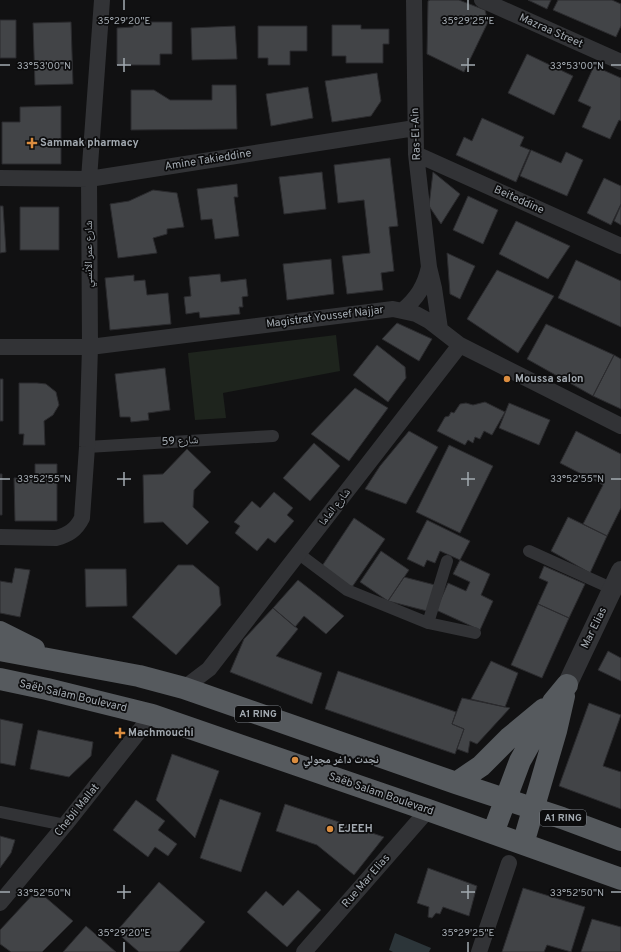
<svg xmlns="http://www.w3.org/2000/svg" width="621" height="952" font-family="Overpass,'Noto Naskh Arabic',sans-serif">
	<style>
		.green { fill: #1e241d }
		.water { fill: #2c3539 }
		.building { fill: #424447; stroke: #2b2b2e }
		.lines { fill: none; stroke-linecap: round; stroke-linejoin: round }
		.pedestrian { stroke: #323336; stroke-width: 12 }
		.minor { stroke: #323336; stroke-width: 16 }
		.tertiary { stroke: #323336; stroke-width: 20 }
		.trunk { stroke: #565a5e; stroke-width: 22 }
		.ticks { fill: none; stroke: #a3aab1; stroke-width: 1.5 }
		.poi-dot { fill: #db8d3f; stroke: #0c0c0d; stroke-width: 1.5 }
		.labels { text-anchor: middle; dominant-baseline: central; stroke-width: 3.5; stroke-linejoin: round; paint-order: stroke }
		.shield { fill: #0c0c0d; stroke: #767b80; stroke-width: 1 }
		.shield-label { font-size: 10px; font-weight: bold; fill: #a3aab1 }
		.street-label { font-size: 11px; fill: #a3aab1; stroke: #0c0c0d }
		.poi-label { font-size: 11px; font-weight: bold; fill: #a3aab1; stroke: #0c0c0d; text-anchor: start }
		.ticks-label { font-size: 10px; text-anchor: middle; fill: #a3aab1; stroke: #0c0c0d; stroke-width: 3.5; stroke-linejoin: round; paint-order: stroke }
	</style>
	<rect width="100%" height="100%" fill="#111112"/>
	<!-- green -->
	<path class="green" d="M336,335L340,371L223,393L226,418L195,420L188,353Z"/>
	<!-- water -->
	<path class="water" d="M395,933L431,948L429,952H393L389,950Z"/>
	<!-- building -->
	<path class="building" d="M430,0H459L485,10L488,22L464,72L427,54L428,1Z
		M528,0H551L547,9Z
		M558,0H612L621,4V26L616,37L553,10Z
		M0,20H16V58H0Z
		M71,22L73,84L35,85L33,23Z
		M133,22H172V54H160V65H117V28L133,27Z
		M332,25H361V29H389V44H383V63H346V56H332Z
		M235,26L237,59L192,60L191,28Z
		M258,26H307V51H290V65H268V58H258Z
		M527,54L573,76L554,115L508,93Z
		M594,66L621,78V121L619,120L610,139L582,127L591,107L578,101Z
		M377,73L381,101L371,116L332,122L325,81Z
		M212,85H236L237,129L131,130V90H154L170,100H212Z
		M308,87L313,118L271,126L266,94Z
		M61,106V164H2V122H20V107Z
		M482,118L524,137L520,146L530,150L516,182L456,155L464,137L472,141Z
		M531,150L561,163L566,152L583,160L567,196L520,176Z
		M390,158L398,226L389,227L394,271L381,273L383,290L347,294L342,256L370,253L364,200L338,203L334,165Z
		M322,172L326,209L284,214L279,177Z
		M433,172L460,194L441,224L429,206Z
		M604,178L621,186V204L611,225L587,213Z
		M237,184L238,197H234L239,236L215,239L212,219L201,220L197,189Z
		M153,190L177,193L184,227L167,229V234L153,238L157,253L118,258L110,204L129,201Z
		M468,196L498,210L483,244L453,230Z
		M621,205V225L614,221Z
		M0,206H3L6,252L0,253Z
		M20,207H59V250H20Z
		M516,221L570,246L548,279L499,254Z
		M447,253L475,266L460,299L450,294Z
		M331,259L334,294L287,300L283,264Z
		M576,260L621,281V327L558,298Z
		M497,270L554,296L518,353L467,319Z
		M220,274L221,282L246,279L248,296L242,297L243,307H239L240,314L200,318L199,312L186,314L184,297L191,296L189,277Z
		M134,275V281L145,280L147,295L168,293L171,324L110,330L105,278Z
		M397,323L432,339L419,361L382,339Z
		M546,324L614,355L593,396L527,359Z
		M377,345L405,367L406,378L388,402L353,375Z
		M614,355L621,359V409L593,396Z
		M165,368L170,410L148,413L149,420L131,422L130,417H120L115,374Z
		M0,379H3V421H0Z
		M19,383H37L46,384L56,392L59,405L53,415L44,421L45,445H23L24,434H19Z
		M355,388L388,408L349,461L311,434Z
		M485,402L505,412L492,435L484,431L480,439L475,437L473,443L468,440L465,445L437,431L445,417L449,416L451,412L454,413L460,404L466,403L473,405Z
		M509,403L550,420L539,445L499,428Z
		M409,431L438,447L406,504L365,489L380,466Z
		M576,431L621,454V508L607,536L583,524L603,485L560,463Z
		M314,443L340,466L310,501L283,478Z
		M449,445L493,466L460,533L416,512Z
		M187,449L211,472L194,490L193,507L209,522L187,545L163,522L144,523L143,475L163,474Z
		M35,464H57V521H15L14,478H35Z
		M0,474H2V515H0Z
		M274,492L293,508L287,515L294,521L275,543L268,538L257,551L235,533L240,526L234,522L252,501L260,508Z
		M568,517L607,536L590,573L551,551Z
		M354,518L385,539L350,590L320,569Z
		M427,520L470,541L460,560L440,551L435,563L427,560L424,567L407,559Z
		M381,551L409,570L388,601L360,582Z
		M460,560L490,574L481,595L493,601L480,630L436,610L448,583L466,591L470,582L453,574Z
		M178,565H193L219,587L221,605L176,655L132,617Z
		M544,566L585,584L569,618L538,604L548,582L539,578Z
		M15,568L30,570L20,617L0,613V581L12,583Z
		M85,569H126L127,606L86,607Z
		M404,577L435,585L427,611L388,601Z
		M298,580L344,616L326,634L304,616L295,627L273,608Z
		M538,604L569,618L542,678L511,665Z
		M273,608L298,629L276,656L322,673L312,704L230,672L244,639Z
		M608,651L621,658V681L598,670Z
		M491,661L518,673L505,707L471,699Z
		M338,671L456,712L452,724L464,729L455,754L325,709Z
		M462,698L510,708L477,744L470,741L468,753L457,749L464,729L452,724Z
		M589,703L621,715L603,766L621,772V809L559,786Z
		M0,719L23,724L15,766L0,763Z
		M38,730L93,742L91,756L69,777L30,769Z
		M172,754L219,771L195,838L156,800Z
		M220,799L261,813L241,872L200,858Z
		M136,800L165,821L158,830L177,844L168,856L155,847L148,857L113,830Z
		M285,804L384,837L354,875L317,845L276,831Z
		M0,836L15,840L11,853L0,868Z
		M428,868L477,886L469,916L443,907L440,914L436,913L432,918L428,917L429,907L417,903Z
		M159,882L205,922L179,952H139L116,932Z
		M523,888L585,907L571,952L547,945L544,952H502Z
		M37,890L73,921L42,952H11L0,944V930Z
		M298,890L321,910L287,947L247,912L266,891L283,906Z
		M592,919L621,927V952H581Z
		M86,926L116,952H63Z"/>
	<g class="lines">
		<!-- pedestrian -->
		<path class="pedestrian" d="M87,447L273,436
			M529,551L613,589
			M299,554L347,590L428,623L475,633
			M428,623L447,561
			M0,812L65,825"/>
		<!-- minor -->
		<path class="minor" d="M414,0L416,154L429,267L434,288L440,329
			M482,0L621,62
			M416,154L621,246
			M0,178L89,179L415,128
			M403,310C417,298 425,286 429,267
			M0,347H90L393,309L416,314L429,321L460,345L621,426
			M0,537L56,538C68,535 76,530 82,518L87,447L90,347L89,179L102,0
			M184,688L209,669L460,345
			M0,903L65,825L152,715
			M304,952L428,810
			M479,952L509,863"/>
		<!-- tertiary -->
		<path class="tertiary" d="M567,685L621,571"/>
		<!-- trunk -->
		<path class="trunk" d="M0,632L34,649
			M0,650L139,676L184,688L456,783L562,818L621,840
			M0,679L47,689L152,715L428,810L621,879
			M456,783L481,766L509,738L544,709
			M493,833L520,761L553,702L567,685
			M523,844L556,731L564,696"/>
	</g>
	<!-- ticks -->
	<path class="ticks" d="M124,0V10M468,0V10M124,58V72M468,58V72M0,65H10M117,65H131M461,65H475M611,65H621M124,472V486M468,472V486M0,479H10M117,479H131M461,479H475M611,479H621M124,885V899M468,885V899M0,892H10M117,892H131M461,892H475M611,892H621M124,942V952M468,942V952"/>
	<!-- markers -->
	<g class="poi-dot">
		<path d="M30 137h4v4h4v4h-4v4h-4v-4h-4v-4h4z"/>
		<circle cx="507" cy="379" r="4"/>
		<path d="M118 727h4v4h4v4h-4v4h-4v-4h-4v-4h4z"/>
		<circle cx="295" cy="760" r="4"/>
		<circle cx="330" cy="829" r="4"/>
	</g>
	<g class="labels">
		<!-- shield labels -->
		<g class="shield">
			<rect x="235" y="706" width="46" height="16" rx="3"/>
			<rect x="540" y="810" width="46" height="16" rx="3"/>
		</g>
		<g class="shield-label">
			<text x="258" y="714">A1 RING</text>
			<text x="563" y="818">A1 RING</text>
		</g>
		<!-- street labels -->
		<g class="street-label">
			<text transform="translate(551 31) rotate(24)">Mazraa Street</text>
			<text transform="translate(416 134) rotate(-92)">Ras-El-Ain</text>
			<text transform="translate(208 160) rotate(-9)">Amine Takieddine</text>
			<text transform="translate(519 200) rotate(24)">Beiteddine</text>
			<text transform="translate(89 254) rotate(-90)">شارع عمر الأنسي</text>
			<text transform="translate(325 317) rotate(-7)">Magistrat Youssef Najjar</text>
			<text transform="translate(180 441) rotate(-3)">شارع 59</text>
			<text transform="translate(335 507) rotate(-52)">شارع الماما</text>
			<text transform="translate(594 628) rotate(-64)">Mar Elias</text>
			<text transform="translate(73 696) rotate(13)">Saëb Salam Boulevard</text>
			<text transform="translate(381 794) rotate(19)">Saëb Salam Boulevard</text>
			<text transform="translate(77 810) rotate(-51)">Chebli Mallat</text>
			<text transform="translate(366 881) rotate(-49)">Rue Mar Elias</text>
		</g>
		<!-- poi labels -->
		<g class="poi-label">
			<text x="40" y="143">Sammak pharmacy</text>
			<text x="515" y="379">Moussa salon</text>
			<text x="128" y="733">Machmouchi</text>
			<text x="303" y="760">نجدت داغر مجولي</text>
			<text x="338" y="829">EJEEH</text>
		</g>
	</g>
	<g class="ticks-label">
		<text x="124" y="24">35°29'20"E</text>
		<text x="468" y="24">35°29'25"E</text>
		<text x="44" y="69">33°53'00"N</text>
		<text x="577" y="69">33°53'00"N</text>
		<text x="44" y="482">33°52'55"N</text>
		<text x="577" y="482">33°52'55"N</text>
		<text x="44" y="896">33°52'50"N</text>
		<text x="577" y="896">33°52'50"N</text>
		<text x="124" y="936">35°29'20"E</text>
		<text x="468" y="936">35°29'25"E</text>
	</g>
</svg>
